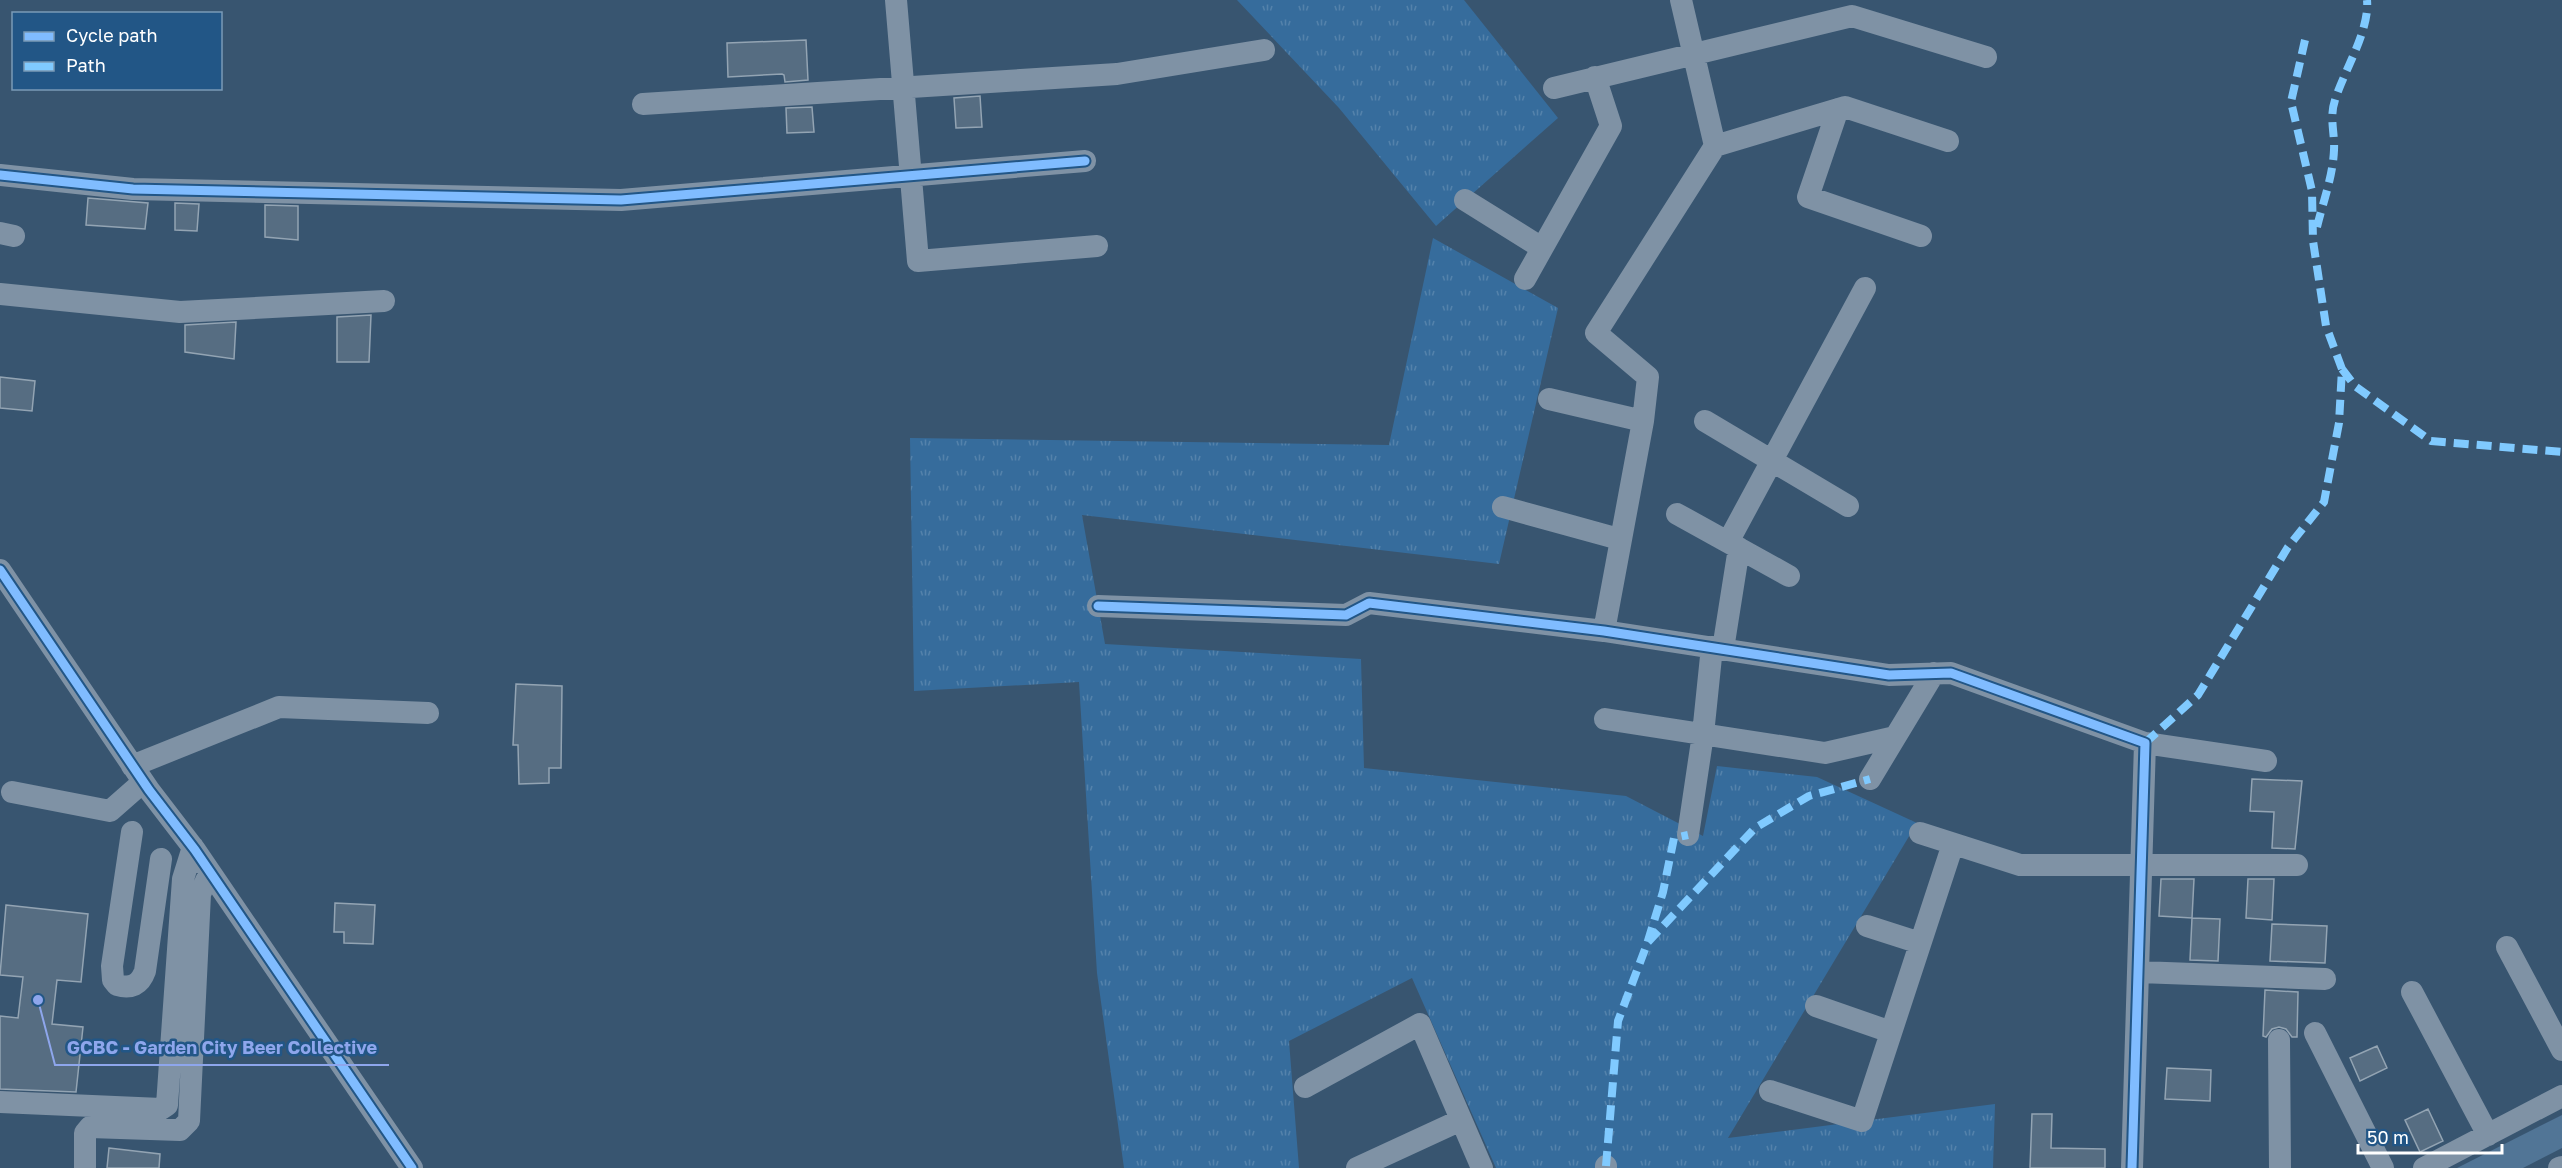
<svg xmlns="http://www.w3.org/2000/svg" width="2562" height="1168" font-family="'Golos Text',sans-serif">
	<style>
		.grass { fill: url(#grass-tufts) }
		.water { fill: #517596 }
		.building { fill: #566d82; stroke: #93a4b3; stroke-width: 1.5 }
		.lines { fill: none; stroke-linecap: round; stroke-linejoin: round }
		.minor { stroke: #7f92a5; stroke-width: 22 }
		.quiet { stroke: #80caff; stroke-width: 8; stroke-dasharray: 15 8; stroke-linecap: butt }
		.cycleway-casing { stroke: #225686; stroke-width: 13 }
		.cycleway { stroke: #80bcff; stroke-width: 9 }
		.leader { fill: none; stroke: #8ea6ec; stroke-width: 2 }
		.callout-dot { fill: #8ea6ec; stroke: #225686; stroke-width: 2 }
		.callout-label { font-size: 18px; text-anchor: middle; font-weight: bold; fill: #8ea6ec; stroke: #225686; stroke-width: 5; stroke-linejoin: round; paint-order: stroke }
	</style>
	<defs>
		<pattern id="grass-tufts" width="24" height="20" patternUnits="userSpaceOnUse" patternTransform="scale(1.5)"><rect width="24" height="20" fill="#366c9c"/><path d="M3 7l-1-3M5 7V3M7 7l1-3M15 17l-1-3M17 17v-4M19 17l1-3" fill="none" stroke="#5482ab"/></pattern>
	</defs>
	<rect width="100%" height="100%" fill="#385570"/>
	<!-- grass -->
	<path class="grass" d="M1237,0H1464L1558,118L1436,226L1339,108Z
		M1433,238L1558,308L1499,564L1082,515L1105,644L1361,659L1364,768L1626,796L1703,836L1717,766L1817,777L1917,823L1728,1138L1995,1104L1993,1168H1496L1412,978L1289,1041L1299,1168H1124L1097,973L1079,682L914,691L910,438L1389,445Z"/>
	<!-- water -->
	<path class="water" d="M2562,1115V1148L2523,1168H2457Z"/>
	<!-- building -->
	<path class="building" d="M806,40L808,80L785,82L784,75L782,74L728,77L727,43Z
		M980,96L982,127L956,128L954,98Z
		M812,107L814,132L787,133L786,108Z
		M88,198L148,203L145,229L86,225Z
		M175,203L199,204L197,231L175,230Z
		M265,205L298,206V240L265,237Z
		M371,315L369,362H337V317Z
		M236,322L234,359L185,352V325Z
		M0,377L35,381L32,411L0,408Z
		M516,684L562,686L561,768H549V783L519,784L518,745H513Z
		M2252,779L2302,781L2295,849L2272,848L2274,812L2250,811Z
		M2161,879H2194L2192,918L2159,916Z
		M2248,879H2274L2272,920L2246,918Z
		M335,903L375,905L373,944L344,943V932H334Z
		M6,905L88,914L81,982L57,980L52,1024L83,1027L76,1092L0,1089V1016L18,1018L23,977L0,975Z
		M2192,918L2220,919L2218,961L2190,960Z
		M2272,924L2327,926L2325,963L2270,961Z
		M2265,990L2298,992L2297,1037H2292L2286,1029L2279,1027L2272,1029L2266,1037L2263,1036Z
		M2377,1046L2387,1068L2360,1081L2350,1058Z
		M2167,1068L2211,1070L2210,1101L2165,1099Z
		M2428,1109L2443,1141L2420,1152L2405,1120Z
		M2032,1114H2052L2051,1148L2105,1149V1168H2030Z
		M109,1148L160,1154L159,1168H107Z"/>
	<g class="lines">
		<!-- minor -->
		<path class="minor" d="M896,0L918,261L1097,246
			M1554,88L1852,16L1986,57
			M643,104L1117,74L1264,50
			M1838,109L1808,197L1921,236
			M1715,146L1845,107L1948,141
			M0,175L133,189L621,200L1085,161
			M1465,200L1542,248
			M0,233L14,236
			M1525,279L1611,126L1595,77
			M0,294L180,312L384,301
			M1549,399L1643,421L1604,631
			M1643,421L1648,377L1596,333L1715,146L1681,0
			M1705,421L1848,506
			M1503,507L1619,539
			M1677,514L1789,576
			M1728,542L1865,288
			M0,570L149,790L195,850L412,1168
			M1098,606L1346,615L1369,603L1604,631L1889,675L1951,673L2145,743L2132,1168
			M1723,649L1739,548
			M1605,719L1825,753L1895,737
			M2145,743L2266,761
			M132,766L279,707L428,713
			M1870,779L1934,673
			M12,792L110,811L143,782
			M132,832L112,966L113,980L117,985C131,989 140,985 145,971L161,859
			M1920,833L2020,865H2297
			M1688,835L1703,734L1712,647
			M1867,926L1920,943
			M2507,947L2562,1050
			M2139,972L2325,979
			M2412,992L2488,1135
			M1816,1006L1891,1032
			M2315,1033L2383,1168
			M2279,1040L2280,1168
			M1305,1087L1420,1024L1482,1168
			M1770,1091L1862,1121L1953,844
			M0,1102L161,1109L167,1105L183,879L193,847
			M85,1168V1133L90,1127L180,1130L189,1121L200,894L210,872
			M1357,1168L1461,1120
			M1606,1168V1166
			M2424,1168L2562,1096
			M2559,1168L2562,1167"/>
		<!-- quiet -->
		<path class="quiet" d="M2317,227C2323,202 2333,176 2334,150C2335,133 2329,118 2335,100C2344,71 2370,30 2367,0
			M2342,369L2355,386L2431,441L2562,452
			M2145,743L2198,695L2288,547L2324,502L2339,423L2342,369L2326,326L2313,241L2312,191L2291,102L2305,40
			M1648,942L1755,828L1809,796L1870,779
			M1606,1166L1618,1021L1647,944L1663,892L1674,838L1688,835"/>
		<defs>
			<path id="cycleway" d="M0,175L133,189L621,200L1085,161
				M0,570L149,790L195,850L412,1168
				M1098,606L1346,615L1369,603L1604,631L1889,675L1951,673L2145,743L2132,1168"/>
		</defs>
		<!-- cycleway casing -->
		<use href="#cycleway" class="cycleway-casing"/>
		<!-- cycleway -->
		<use href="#cycleway" class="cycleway"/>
	</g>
	<!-- callouts -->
	<path class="leader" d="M38 1000L55 1065H389"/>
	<circle class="callout-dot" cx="38" cy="1000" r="6"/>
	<g class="callout-label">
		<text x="222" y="1054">GCBC - Garden City Beer Collective</text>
	</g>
	<!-- legend -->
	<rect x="12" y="12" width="210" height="78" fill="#225686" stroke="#7a9ab6" stroke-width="1.5"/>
	<rect x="24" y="32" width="30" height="9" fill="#80bcff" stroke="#7a9ab6" stroke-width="1.5"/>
	<text x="66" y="42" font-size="18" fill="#ffffff">Cycle path</text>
	<rect x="24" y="62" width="30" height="9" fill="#80caff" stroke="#7a9ab6" stroke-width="1.5"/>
	<text x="66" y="72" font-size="18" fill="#ffffff">Path</text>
	<!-- scale -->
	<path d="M2358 1144v9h144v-9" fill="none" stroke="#ffffff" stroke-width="3"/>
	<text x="2367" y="1144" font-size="18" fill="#ffffff" stroke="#225686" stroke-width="4.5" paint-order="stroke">50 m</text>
</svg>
